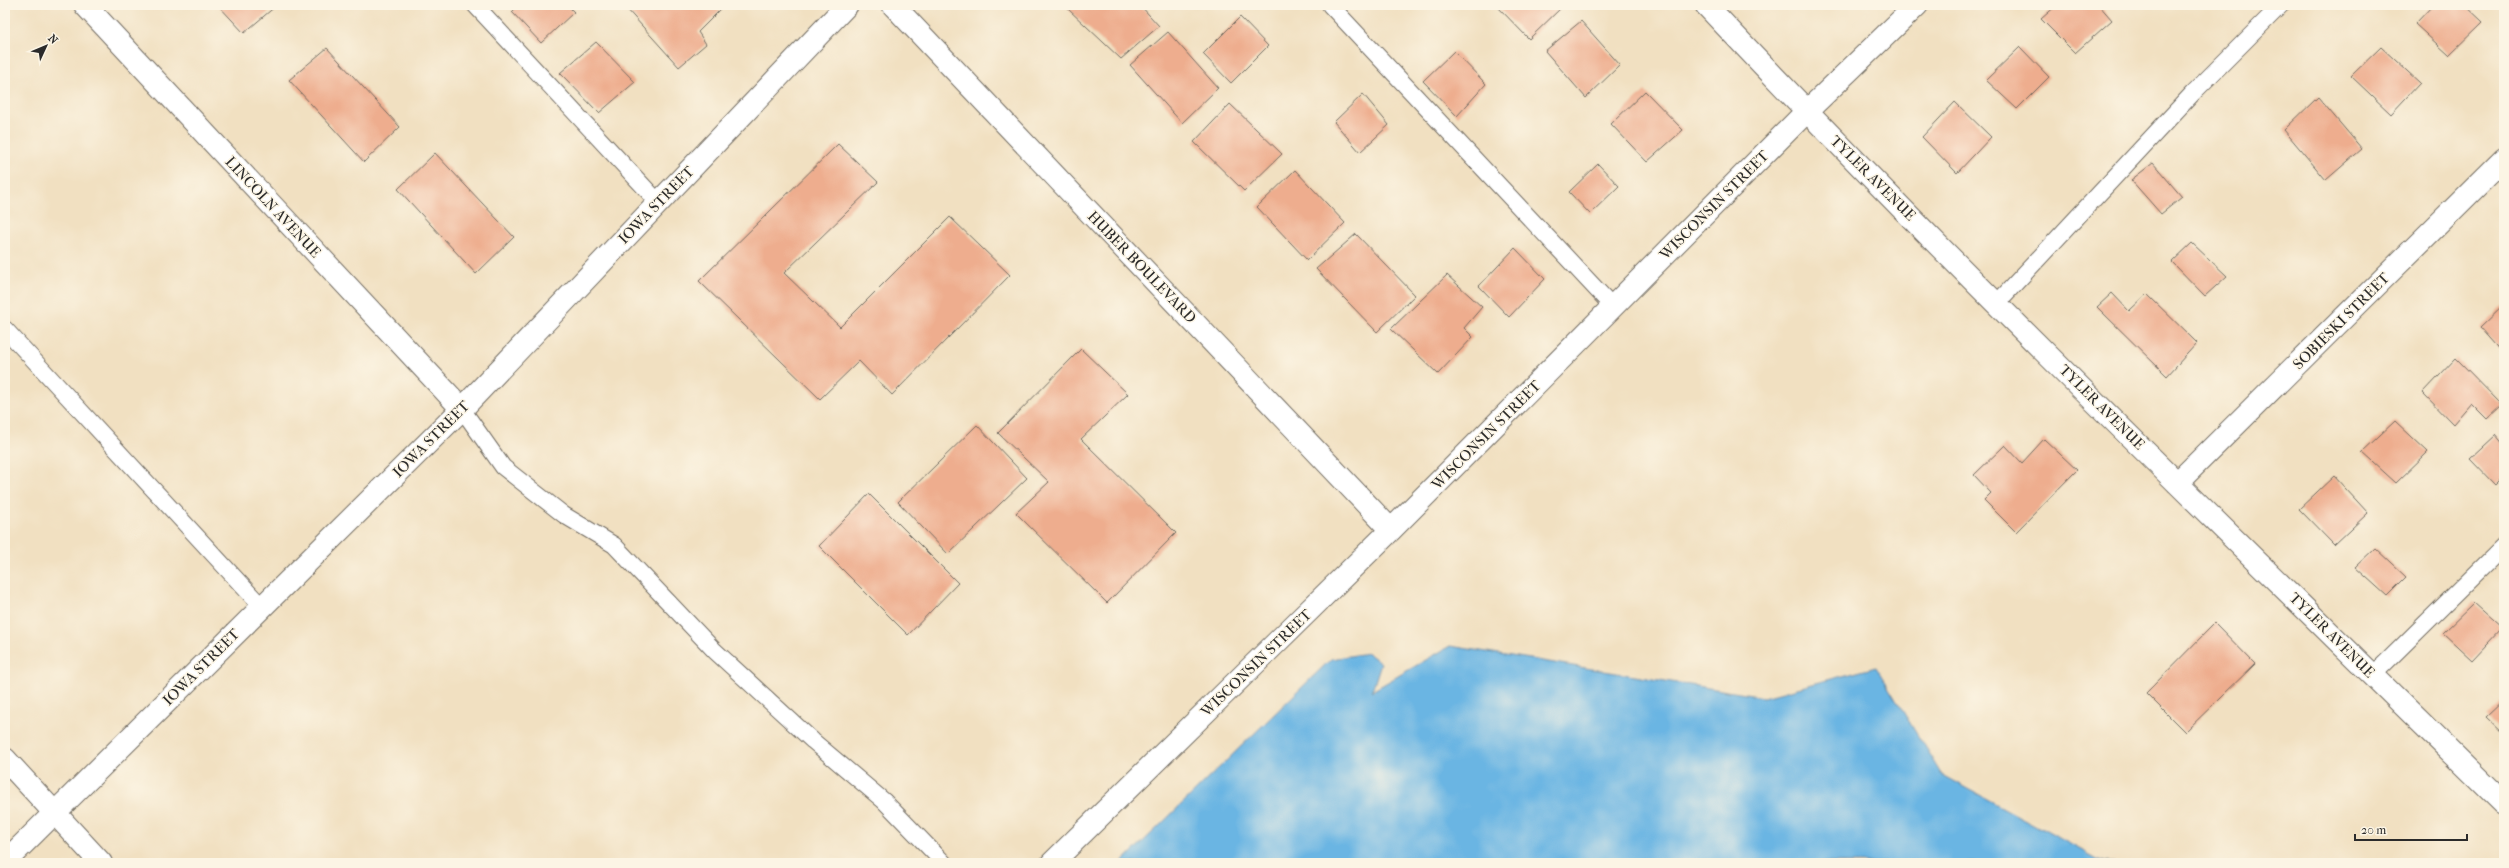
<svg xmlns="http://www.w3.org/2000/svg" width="2509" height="868" font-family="'IM FELL French Canon',serif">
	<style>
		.water { fill: #6bb5e3; stroke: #4b7087 }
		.building { fill: #eead8e }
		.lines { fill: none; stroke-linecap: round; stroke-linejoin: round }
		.service-casing { stroke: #706a60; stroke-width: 18 }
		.minor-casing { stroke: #706a60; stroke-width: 24 }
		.service { stroke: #fff; stroke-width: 16 }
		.minor { stroke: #fff; stroke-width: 22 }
		.labels { text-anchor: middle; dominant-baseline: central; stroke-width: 3; stroke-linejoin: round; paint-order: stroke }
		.street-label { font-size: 15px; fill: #2b2b2b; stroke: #fcf5e5 }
	</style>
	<rect width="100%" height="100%" fill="#fcf5e5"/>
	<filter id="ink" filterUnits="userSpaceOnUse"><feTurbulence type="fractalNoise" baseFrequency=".025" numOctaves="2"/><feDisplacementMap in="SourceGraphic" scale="8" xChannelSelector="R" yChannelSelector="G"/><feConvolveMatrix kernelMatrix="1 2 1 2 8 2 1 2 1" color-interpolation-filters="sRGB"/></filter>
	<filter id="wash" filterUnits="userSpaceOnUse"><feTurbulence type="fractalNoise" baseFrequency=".012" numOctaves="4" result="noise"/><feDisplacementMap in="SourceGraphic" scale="16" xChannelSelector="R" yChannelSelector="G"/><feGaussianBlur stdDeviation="0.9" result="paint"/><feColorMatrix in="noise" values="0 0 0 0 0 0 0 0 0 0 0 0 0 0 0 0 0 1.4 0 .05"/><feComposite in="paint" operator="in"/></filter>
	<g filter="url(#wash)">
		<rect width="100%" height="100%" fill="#f1e0c1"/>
		<!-- water -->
		<path class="water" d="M1450,646L1764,697L1876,667L1941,774L2103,862L2114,863H1121L1331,659L1368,653L1381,663L1372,691Z"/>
		<g id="blocks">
			<!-- building -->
			<path class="building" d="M218,5H277L244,33Z
				M519,5H567L574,12L541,43L512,12Z
				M628,5H718L721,9L698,32L706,44L679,67L625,7Z
				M1073,5H1140L1159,26L1121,59L1068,9Z
				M1496,5H1564L1529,39Z
				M2057,5H2099L2112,20L2075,53L2041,19Z
				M2433,5H2465L2483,22L2449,55L2415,24Z
				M1240,17L1268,46L1231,83L1203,54Z
				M1581,21L1620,65L1586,98L1545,51Z
				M1168,32L1218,88L1182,123L1130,65Z
				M596,42L635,82L599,113L560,73Z
				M2020,47L2049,77L2017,109L1986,80Z
				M2381,47L2420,83L2391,114L2351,76Z
				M327,48L400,127L364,162L289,80Z
				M1454,51L1486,84L1457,116L1423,81Z
				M1645,91L1683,130L1647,162L1611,124Z
				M1363,94L1389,125L1360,152L1334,122Z
				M2318,97L2362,149L2326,180L2284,130Z
				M1955,102L1991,137L1957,173L1922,137Z
				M1230,104L1282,154L1244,191L1194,142Z
				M838,144L878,182L784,273L840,327L950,217L1010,275L892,395L859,361L820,399L699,281Z
				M435,153L514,237L476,274L398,189Z
				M2153,163L2182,197L2161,214L2131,180Z
				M1598,164L1619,186L1590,214L1569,192Z
				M1295,170L1345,223L1307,260L1257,207Z
				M1356,234L1415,295L1377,332L1316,269Z
				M2192,243L2227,276L2205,296L2172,262Z
				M1515,248L1545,279L1509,317L1479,286Z
				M1447,275L1482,307L1464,328L1473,337L1438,374L1391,329Z
				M2112,293L2129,311L2147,294L2197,343L2167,376L2097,307Z
				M2504,305V355L2480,328Z
				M1081,349L1128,394L1081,439L1176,533L1107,603L1016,513L1049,482L998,433Z
				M2456,358L2502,405L2487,419L2471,403L2453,424L2423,393Z
				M2395,421L2428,452L2396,483L2362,452Z
				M977,425L1027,478L948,554L898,502Z
				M2496,435L2504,445V476L2495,485L2470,459Z
				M2044,439L2077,470L2016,532L1984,500L1991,493L1974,475L2005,445L2022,463Z
				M2334,476L2368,513L2334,545L2299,509Z
				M869,494L958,583L908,635L819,546Z
				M2375,548L2406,577L2387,596L2355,567Z
				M2474,603L2502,628L2472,660L2443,633Z
				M2215,623L2255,664L2185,732L2146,693Z
				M2504,700V734L2486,717Z"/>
		</g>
	</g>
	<g filter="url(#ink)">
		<use href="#blocks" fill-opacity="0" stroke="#706a60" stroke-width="1"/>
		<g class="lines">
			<defs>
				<path id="service" d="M475,5L659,203
					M1330,5L1613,307
					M1997,303L2193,93L2281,5
					M5,329L262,607
					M462,409L503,467L564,515L614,545L715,651L813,741L884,801L944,863
					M2373,675L2504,546"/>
				<path id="minor" d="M85,5L462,409
					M893,5L1391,530
					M1706,5C1964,279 2236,540 2504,804
					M2177,483L2504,159
					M5,759L101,863
					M5,862L462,409L847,5
					M1052,863L1391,530L1806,112L1917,5"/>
			</defs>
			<!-- service casing -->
			<use href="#service" class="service-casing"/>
			<!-- minor casing -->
			<use href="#minor" class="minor-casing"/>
			<!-- service -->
			<use href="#service" class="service"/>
			<!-- minor -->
			<use href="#minor" class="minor"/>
		</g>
	</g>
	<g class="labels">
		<!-- street labels -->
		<g class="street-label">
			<text transform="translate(1873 178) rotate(45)">TYLER AVENUE</text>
			<text transform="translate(656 205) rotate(-46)">IOWA STREET</text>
			<text transform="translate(1714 205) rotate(-45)">WISCONSIN STREET</text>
			<text transform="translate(273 207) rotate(47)">LINCOLN AVENUE</text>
			<text transform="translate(1142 267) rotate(46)">HUBER BOULEVARD</text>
			<text transform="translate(2341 321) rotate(-45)">SOBIESKI STREET</text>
			<text transform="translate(2102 407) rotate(45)">TYLER AVENUE</text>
			<text transform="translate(1486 435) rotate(-45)">WISCONSIN STREET</text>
			<text transform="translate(431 439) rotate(-45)">IOWA STREET</text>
			<text transform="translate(2332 635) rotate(45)">TYLER AVENUE</text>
			<text transform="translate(1256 663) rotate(-44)">WISCONSIN STREET</text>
			<text transform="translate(201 667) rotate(-45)">IOWA STREET</text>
		</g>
	</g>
	<!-- margin -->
	<rect width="2509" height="868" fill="none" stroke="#fcf5e5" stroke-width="20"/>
	<!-- north arrow -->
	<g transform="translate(46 46) rotate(46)" stroke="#fcf5e5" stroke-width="3" paint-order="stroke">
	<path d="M0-3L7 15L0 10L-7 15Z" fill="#2b2b2b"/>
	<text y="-6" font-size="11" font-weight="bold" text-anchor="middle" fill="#2b2b2b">N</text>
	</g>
	<!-- scale -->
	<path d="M2355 834v6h112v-6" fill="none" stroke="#2b2b2b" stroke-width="2"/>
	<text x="2361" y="834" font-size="12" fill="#2b2b2b" stroke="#fcf5e5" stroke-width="3" paint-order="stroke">20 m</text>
</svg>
